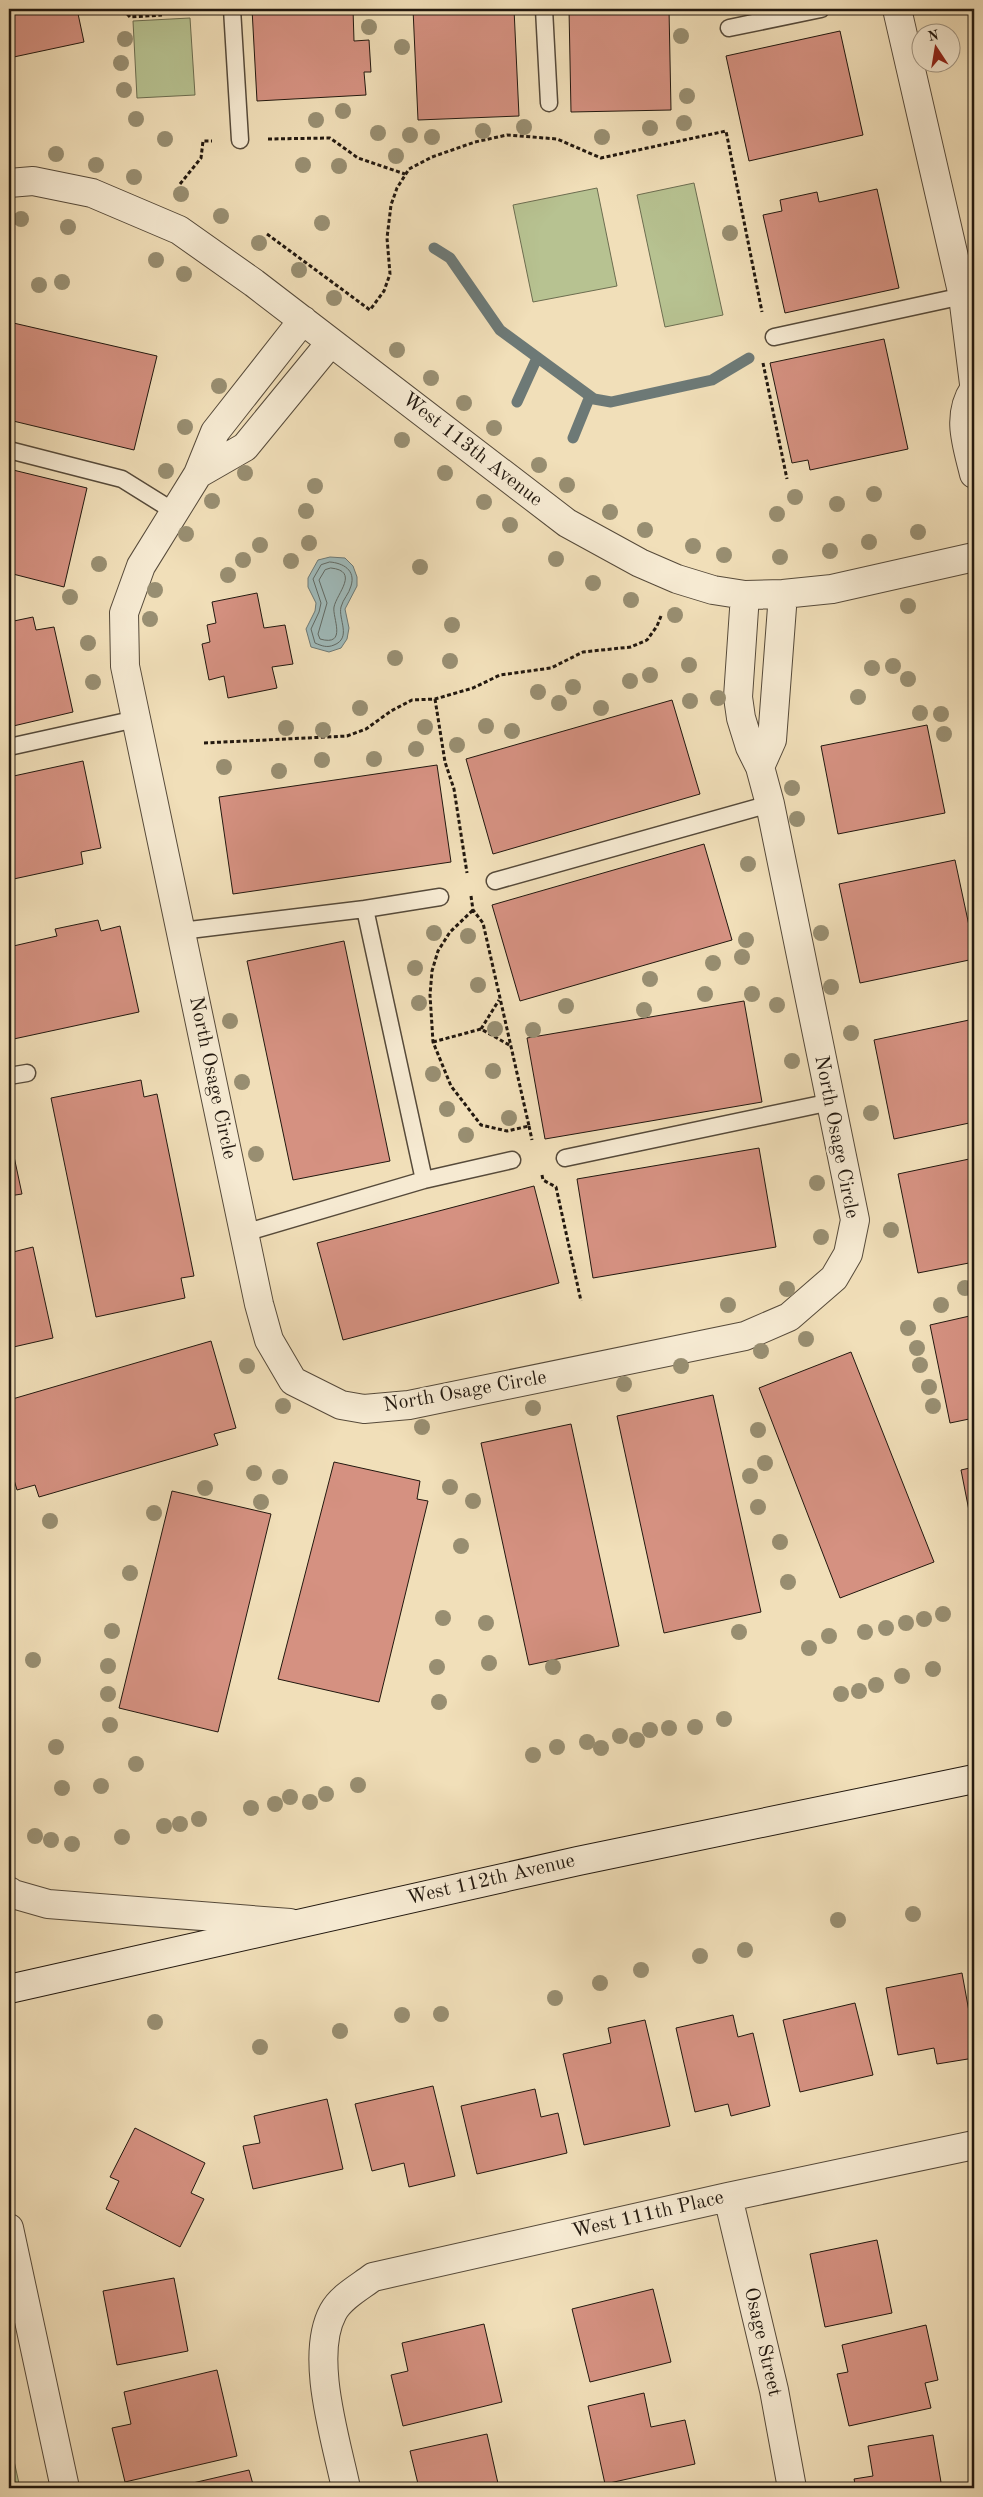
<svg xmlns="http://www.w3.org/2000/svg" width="983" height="2497" font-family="'Old Standard TT',serif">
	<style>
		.green { fill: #b7c291; stroke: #6c6d50 }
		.water { fill: #9fbaba; stroke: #6d7976 }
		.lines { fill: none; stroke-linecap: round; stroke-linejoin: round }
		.shore { stroke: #606964; stroke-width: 1 }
		.stream { stroke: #6d7976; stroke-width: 11 }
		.building { fill: #d59181; stroke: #22180f }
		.service-casing { stroke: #564a3a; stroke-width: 19 }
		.minor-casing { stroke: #564a3a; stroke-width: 30 }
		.tertiary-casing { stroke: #564a3a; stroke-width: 30 }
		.secondary-casing { stroke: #22180f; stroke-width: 30 }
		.path { stroke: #22180f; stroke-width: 3; stroke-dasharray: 4 2.5; stroke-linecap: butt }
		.service { stroke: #f6ead2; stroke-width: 16 }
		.minor { stroke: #f6ead2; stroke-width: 28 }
		.tertiary { stroke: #f6ead2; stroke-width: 28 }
		.secondary { stroke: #f6ead2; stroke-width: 28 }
		.tree { fill: #988e71 }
		.labels { text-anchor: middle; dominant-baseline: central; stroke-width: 5; stroke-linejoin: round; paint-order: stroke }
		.street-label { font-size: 20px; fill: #22180f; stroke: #f6ead2 }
	</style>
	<rect width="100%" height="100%" fill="#f1dfb9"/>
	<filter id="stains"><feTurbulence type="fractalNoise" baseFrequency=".004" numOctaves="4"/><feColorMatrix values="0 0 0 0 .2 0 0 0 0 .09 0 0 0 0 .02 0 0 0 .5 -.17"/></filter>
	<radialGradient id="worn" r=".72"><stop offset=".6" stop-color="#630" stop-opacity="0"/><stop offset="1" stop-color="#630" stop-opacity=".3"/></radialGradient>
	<!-- green -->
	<path class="green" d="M190,18L195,95L137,98L133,21Z
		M694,183L723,315L665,327L637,195Z
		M597,188L617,286L533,302L513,205Z
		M9,2438L20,2488H9Z"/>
	<!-- water -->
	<path class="water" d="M330,557L345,558L353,566L357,577V586L345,609L349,628L347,639L341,648L329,652L311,647L306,629L315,611L316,603L308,587V578L318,560Z"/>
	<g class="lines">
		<!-- shore -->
		<path class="shore" d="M330,562C343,563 356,570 351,586C349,594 343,599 341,607C338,619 352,638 334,645C327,648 322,646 315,643L311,629L319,612L321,603L313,579L321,565Z
			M331,568C360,571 337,593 334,607C332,617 348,647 320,639L318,634L327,603L319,580L325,570Z"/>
		<!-- stream -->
		<path class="stream" d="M434,248L450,258L500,330L594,399L611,402L712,380L749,358
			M517,402L537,358
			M573,438L590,396"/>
	</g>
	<!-- building -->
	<path class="building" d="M9,9H77L84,42L9,58Z
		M252,9H353L354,41L369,40L371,72H364L366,95L257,101Z
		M413,9H514L519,116L418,120Z
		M569,9H669L671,110L571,112Z
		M840,31L863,135L749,161L726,56Z
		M877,189L899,288L785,313L763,215L782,211L780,200L817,192L819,202Z
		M9,322L157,356L134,450L9,420Z
		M884,339L908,449L810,470L808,460L792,463L770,363Z
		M9,469L87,488L64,587L9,573Z
		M257,593L264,628L285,625L293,664L272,667L277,688L228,698L224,676L209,680L202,644L210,642L207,625L216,623L212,602Z
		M33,617L36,630L54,627L73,712L9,727V622Z
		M672,700L700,794L493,854L466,759Z
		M927,725L945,813L838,834L821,746Z
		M83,761L101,848L81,852L83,864L9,880V777Z
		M437,765L451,862L233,894L219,797Z
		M704,844L732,940L520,1001L492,905Z
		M955,860L974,949V959L860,983L839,884Z
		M98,920L101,931L120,926L139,1012L9,1040V947L57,936L55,929Z
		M344,941L390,1161L293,1180L247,961Z
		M744,1001L762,1102L545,1139L527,1038Z
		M974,1019V1122L894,1139L874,1040Z
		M141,1080L144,1097L157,1094L194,1276L181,1278L185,1298L96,1317L51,1098Z
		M9,1133L22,1194L9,1196Z
		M759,1148L776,1247L593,1278L577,1179Z
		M974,1158V1262L918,1273L898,1174Z
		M534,1186L559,1283L343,1340L317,1243Z
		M33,1247L53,1338L9,1348V1253Z
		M974,1315V1418L950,1423L930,1325Z
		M211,1341L236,1428L214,1434L218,1445L39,1497L35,1485L17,1490L9,1463V1400Z
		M851,1352L934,1562L840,1598L759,1388Z
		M713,1395L761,1612L664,1633L617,1416Z
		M571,1424L619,1646L529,1665L481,1443Z
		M334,1462L420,1481L417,1499L428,1501L379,1702L278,1679Z
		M974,1467V1536L961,1470Z
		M172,1491L271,1514L218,1732L119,1708Z
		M962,1973L974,2039V2058L937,2064L934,2048L898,2055L886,1988Z
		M855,2003L873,2075L800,2092L783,2020Z
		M733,2015L738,2037L753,2033L770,2106L731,2116L728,2104L695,2112L676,2028Z
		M645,2020L670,2126L584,2145L563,2054L611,2043L608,2028Z
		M433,2086L455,2176L409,2187L404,2163L372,2171L355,2104Z
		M535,2089L541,2117L558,2113L567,2153L477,2174L461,2106Z
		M327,2099L343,2169L253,2189L243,2146L260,2143L254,2116Z
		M135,2128L205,2163L191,2193L204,2199L180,2247L106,2209L119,2181L110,2177Z
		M877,2240L892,2313L825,2327L810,2254Z
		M174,2278L188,2351L117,2365L103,2291Z
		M653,2289L671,2362L590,2382L572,2309Z
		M484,2324L502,2402L403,2426L391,2375L408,2371L402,2343Z
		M926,2325L938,2380L925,2383L931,2408L849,2426L837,2374L848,2372L842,2345Z
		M217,2370L237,2456L125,2482L112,2428L131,2424L124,2392Z
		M644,2393L651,2427L685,2420L695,2464L605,2484L588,2406Z
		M487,2434L499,2488H419L410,2451Z
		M933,2435L942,2488H856L854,2479L873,2476L868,2446Z
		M249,2470L254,2488H171Z"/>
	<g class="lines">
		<defs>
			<path id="service" d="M232,9L240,140
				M544,9L549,103
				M729,28L821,9
				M774,337L963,296
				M9,450L122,479L175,512
				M9,747L136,719
				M495,881L770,804
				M365,909L440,897
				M181,931L365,909L424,1180L244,1233
				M9,1076L27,1073
				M565,1158L831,1102
				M424,1180L512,1160"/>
			<path id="minor" d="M897,9L963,296L974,384
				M9,183L33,181L92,193L179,230L254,283L567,523L640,563L677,579L713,590L745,595L783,594L832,589L974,557
				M303,320L215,432L198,474L141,566L124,613L125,666L259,1304L269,1340L293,1381L341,1405L364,1409L409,1405L745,1336L789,1317L834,1278L848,1254L855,1220L770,804L760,767L750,747L741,718L738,697L745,595
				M974,389C956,416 967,445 974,474
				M198,474L245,447L331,342
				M760,767L772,740L783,594
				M728,2197L774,2390L792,2488
				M9,2228L65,2488
				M346,2488C336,2440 309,2356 333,2312C341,2297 360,2287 373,2277L728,2197L974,2145"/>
			<path id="tertiary" d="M9,1891L13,1894L48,1904L290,1923"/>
			<path id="secondary" d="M9,1989L578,1861L974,1779"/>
		</defs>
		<!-- service casing -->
		<use href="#service" class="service-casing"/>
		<!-- minor casing -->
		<use href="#minor" class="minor-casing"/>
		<!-- tertiary casing -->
		<use href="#tertiary" class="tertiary-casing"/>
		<!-- secondary casing -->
		<use href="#secondary" class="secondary-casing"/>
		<!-- path -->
		<path class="path" d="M123,9L130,17L162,15
			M268,139L330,138L358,158L405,174
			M180,184L201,158L203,141H212
			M267,234L370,310L384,291L390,274L387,238L391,205L397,188L409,169L432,157L475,142L507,135L557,139L601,158L726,131L762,312
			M763,363L787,479
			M435,699L445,762L454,789L467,873
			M204,743L347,736L366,729L391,711L412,700L435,699L473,688L500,675L551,668L583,652L631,647L647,640L657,626L661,616
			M471,896L473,910L483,923L529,1126L507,1131L481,1125L451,1086L433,1042L430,995L432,971L438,951L450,932L473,910
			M481,1029L499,1000
			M433,1042L481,1029L511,1046
			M529,1126L532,1140
			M542,1175L543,1180L556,1187L581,1301"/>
		<!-- service -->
		<use href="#service" class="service"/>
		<!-- minor -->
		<use href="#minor" class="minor"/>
		<!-- tertiary -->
		<use href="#tertiary" class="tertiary"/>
		<!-- secondary -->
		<use href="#secondary" class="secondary"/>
	</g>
	<!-- trees -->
	<g class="tree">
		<circle cx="369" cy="27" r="8"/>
		<circle cx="681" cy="36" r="8"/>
		<circle cx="125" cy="39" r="8"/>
		<circle cx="402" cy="47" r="8"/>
		<circle cx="121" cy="63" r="8"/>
		<circle cx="124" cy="90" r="8"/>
		<circle cx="687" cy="96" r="8"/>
		<circle cx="343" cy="111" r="8"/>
		<circle cx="136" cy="119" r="8"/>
		<circle cx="316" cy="120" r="8"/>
		<circle cx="684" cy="123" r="8"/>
		<circle cx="524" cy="127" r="8"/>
		<circle cx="650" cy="128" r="8"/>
		<circle cx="483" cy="131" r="8"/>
		<circle cx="378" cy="133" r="8"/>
		<circle cx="410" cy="135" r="8"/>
		<circle cx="432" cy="137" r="8"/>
		<circle cx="602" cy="137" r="8"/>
		<circle cx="165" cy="139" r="8"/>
		<circle cx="56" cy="154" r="8"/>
		<circle cx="396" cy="156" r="8"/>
		<circle cx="96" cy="165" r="8"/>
		<circle cx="303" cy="165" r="8"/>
		<circle cx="339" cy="166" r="8"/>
		<circle cx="134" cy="177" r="8"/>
		<circle cx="181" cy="194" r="8"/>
		<circle cx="221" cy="216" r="8"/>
		<circle cx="21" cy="219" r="8"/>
		<circle cx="322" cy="223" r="8"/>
		<circle cx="68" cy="227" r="8"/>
		<circle cx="730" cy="233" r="8"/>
		<circle cx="259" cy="243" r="8"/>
		<circle cx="156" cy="260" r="8"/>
		<circle cx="299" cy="270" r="8"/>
		<circle cx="184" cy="274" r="8"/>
		<circle cx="62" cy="282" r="8"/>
		<circle cx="39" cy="285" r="8"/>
		<circle cx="334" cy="298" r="8"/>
		<circle cx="397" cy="350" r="8"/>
		<circle cx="431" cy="378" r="8"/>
		<circle cx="219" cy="386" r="8"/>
		<circle cx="464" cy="403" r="8"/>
		<circle cx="185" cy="427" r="8"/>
		<circle cx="494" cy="428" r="8"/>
		<circle cx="402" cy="440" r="8"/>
		<circle cx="539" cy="465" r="8"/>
		<circle cx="166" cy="471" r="8"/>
		<circle cx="245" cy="473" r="8"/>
		<circle cx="445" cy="473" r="8"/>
		<circle cx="567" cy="485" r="8"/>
		<circle cx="315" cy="486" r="8"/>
		<circle cx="874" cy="494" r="8"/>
		<circle cx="795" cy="497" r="8"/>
		<circle cx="212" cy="501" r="8"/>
		<circle cx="484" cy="502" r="8"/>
		<circle cx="837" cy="504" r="8"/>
		<circle cx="306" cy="511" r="8"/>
		<circle cx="610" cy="512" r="8"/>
		<circle cx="777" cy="514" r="8"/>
		<circle cx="510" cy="525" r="8"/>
		<circle cx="645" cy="530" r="8"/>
		<circle cx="918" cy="532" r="8"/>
		<circle cx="186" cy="534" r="8"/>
		<circle cx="869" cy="542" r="8"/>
		<circle cx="309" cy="543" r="8"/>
		<circle cx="260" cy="545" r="8"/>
		<circle cx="693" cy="546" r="8"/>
		<circle cx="830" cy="551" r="8"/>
		<circle cx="724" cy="555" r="8"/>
		<circle cx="780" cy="557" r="8"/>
		<circle cx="556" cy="559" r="8"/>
		<circle cx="243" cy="560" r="8"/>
		<circle cx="291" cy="561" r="8"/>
		<circle cx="99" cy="564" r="8"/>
		<circle cx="420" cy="567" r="8"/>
		<circle cx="228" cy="575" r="8"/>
		<circle cx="593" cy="583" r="8"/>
		<circle cx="155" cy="590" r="8"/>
		<circle cx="70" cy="597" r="8"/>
		<circle cx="631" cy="600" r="8"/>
		<circle cx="908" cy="606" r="8"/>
		<circle cx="675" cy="615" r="8"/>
		<circle cx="150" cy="619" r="8"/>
		<circle cx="452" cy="625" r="8"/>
		<circle cx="88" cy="643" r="8"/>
		<circle cx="395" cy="658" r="8"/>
		<circle cx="450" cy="661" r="8"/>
		<circle cx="689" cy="665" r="8"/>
		<circle cx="893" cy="666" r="8"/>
		<circle cx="872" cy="668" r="8"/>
		<circle cx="650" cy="675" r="8"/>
		<circle cx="908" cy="679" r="8"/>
		<circle cx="630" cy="681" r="8"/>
		<circle cx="93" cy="682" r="8"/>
		<circle cx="573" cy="687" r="8"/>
		<circle cx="538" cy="692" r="8"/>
		<circle cx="858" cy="697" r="8"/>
		<circle cx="718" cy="698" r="8"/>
		<circle cx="690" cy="701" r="8"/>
		<circle cx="559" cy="703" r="8"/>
		<circle cx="360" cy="708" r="8"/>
		<circle cx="601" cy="708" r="8"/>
		<circle cx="920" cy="713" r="8"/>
		<circle cx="941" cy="714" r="8"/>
		<circle cx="486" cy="726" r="8"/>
		<circle cx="425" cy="727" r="8"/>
		<circle cx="286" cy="728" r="8"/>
		<circle cx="323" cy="730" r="8"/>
		<circle cx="512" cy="731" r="8"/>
		<circle cx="944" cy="734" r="8"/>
		<circle cx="457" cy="745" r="8"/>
		<circle cx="416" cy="749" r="8"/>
		<circle cx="374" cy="759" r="8"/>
		<circle cx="322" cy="760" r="8"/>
		<circle cx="224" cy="767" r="8"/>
		<circle cx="279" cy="771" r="8"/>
		<circle cx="792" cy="788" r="8"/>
		<circle cx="797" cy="819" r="8"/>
		<circle cx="748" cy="864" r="8"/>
		<circle cx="434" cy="933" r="8"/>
		<circle cx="821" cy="933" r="8"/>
		<circle cx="468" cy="936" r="8"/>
		<circle cx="746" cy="940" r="8"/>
		<circle cx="742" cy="957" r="8"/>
		<circle cx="713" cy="963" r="8"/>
		<circle cx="415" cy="968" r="8"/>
		<circle cx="650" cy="979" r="8"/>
		<circle cx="478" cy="985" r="8"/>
		<circle cx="831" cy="987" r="8"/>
		<circle cx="705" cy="994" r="8"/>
		<circle cx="752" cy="994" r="8"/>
		<circle cx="419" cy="1003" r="8"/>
		<circle cx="777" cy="1005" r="8"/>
		<circle cx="566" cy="1006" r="8"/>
		<circle cx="644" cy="1010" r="8"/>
		<circle cx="230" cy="1021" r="8"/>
		<circle cx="495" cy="1029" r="8"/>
		<circle cx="533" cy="1030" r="8"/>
		<circle cx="851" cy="1033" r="8"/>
		<circle cx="792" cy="1061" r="8"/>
		<circle cx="493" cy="1071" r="8"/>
		<circle cx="433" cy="1074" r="8"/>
		<circle cx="242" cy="1082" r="8"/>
		<circle cx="447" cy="1109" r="8"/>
		<circle cx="871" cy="1113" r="8"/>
		<circle cx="509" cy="1118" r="8"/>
		<circle cx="466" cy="1135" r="8"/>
		<circle cx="256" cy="1154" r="8"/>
		<circle cx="817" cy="1183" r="8"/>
		<circle cx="891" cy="1230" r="8"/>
		<circle cx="821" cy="1237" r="8"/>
		<circle cx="965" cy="1288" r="8"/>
		<circle cx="787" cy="1289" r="8"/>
		<circle cx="728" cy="1305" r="8"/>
		<circle cx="941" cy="1305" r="8"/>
		<circle cx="908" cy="1328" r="8"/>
		<circle cx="806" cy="1339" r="8"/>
		<circle cx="917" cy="1348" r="8"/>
		<circle cx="761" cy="1351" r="8"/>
		<circle cx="920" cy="1365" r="8"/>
		<circle cx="247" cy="1366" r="8"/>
		<circle cx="681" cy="1366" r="8"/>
		<circle cx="624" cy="1384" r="8"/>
		<circle cx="929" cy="1387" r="8"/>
		<circle cx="283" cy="1406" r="8"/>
		<circle cx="933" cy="1406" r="8"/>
		<circle cx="533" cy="1408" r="8"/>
		<circle cx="422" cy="1427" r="8"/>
		<circle cx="758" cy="1430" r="8"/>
		<circle cx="765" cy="1463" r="8"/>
		<circle cx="254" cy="1473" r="8"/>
		<circle cx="750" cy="1476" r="8"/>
		<circle cx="280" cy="1477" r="8"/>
		<circle cx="450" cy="1487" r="8"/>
		<circle cx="205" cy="1488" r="8"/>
		<circle cx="473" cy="1501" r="8"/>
		<circle cx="261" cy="1502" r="8"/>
		<circle cx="758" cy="1507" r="8"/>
		<circle cx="154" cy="1513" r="8"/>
		<circle cx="50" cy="1521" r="8"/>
		<circle cx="780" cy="1542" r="8"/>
		<circle cx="461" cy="1546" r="8"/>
		<circle cx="130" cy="1573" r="8"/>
		<circle cx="788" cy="1582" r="8"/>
		<circle cx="943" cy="1614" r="8"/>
		<circle cx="443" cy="1618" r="8"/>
		<circle cx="924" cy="1619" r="8"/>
		<circle cx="486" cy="1623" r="8"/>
		<circle cx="906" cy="1623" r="8"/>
		<circle cx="886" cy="1628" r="8"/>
		<circle cx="112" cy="1631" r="8"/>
		<circle cx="739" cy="1632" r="8"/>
		<circle cx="865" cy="1632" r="8"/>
		<circle cx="829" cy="1636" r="8"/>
		<circle cx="809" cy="1648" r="8"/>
		<circle cx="33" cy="1660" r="8"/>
		<circle cx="489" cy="1663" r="8"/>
		<circle cx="108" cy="1666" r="8"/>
		<circle cx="437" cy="1667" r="8"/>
		<circle cx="553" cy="1667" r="8"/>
		<circle cx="933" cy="1669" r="8"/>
		<circle cx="902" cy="1676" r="8"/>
		<circle cx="876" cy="1685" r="8"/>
		<circle cx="859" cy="1691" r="8"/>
		<circle cx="108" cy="1694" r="8"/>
		<circle cx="841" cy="1694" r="8"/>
		<circle cx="439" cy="1702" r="8"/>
		<circle cx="724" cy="1719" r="8"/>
		<circle cx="110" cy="1725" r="8"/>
		<circle cx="695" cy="1727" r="8"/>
		<circle cx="669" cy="1728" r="8"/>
		<circle cx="650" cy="1730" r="8"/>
		<circle cx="620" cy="1736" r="8"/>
		<circle cx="637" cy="1740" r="8"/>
		<circle cx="587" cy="1742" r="8"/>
		<circle cx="56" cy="1747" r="8"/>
		<circle cx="557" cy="1747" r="8"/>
		<circle cx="601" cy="1748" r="8"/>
		<circle cx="533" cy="1755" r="8"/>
		<circle cx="136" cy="1764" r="8"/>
		<circle cx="358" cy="1785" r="8"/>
		<circle cx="101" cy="1786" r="8"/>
		<circle cx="62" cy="1788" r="8"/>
		<circle cx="326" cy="1794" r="8"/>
		<circle cx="290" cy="1797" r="8"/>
		<circle cx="310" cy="1802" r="8"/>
		<circle cx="275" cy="1804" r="8"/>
		<circle cx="251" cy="1808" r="8"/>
		<circle cx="199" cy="1819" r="8"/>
		<circle cx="180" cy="1824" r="8"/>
		<circle cx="164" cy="1826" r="8"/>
		<circle cx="35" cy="1836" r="8"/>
		<circle cx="122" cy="1837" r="8"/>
		<circle cx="51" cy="1840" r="8"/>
		<circle cx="72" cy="1844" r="8"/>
		<circle cx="913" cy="1914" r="8"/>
		<circle cx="838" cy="1920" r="8"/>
		<circle cx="745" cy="1950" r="8"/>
		<circle cx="700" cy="1956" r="8"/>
		<circle cx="641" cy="1970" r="8"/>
		<circle cx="600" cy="1983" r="8"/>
		<circle cx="555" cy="1998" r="8"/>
		<circle cx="441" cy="2014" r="8"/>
		<circle cx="402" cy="2015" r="8"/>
		<circle cx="155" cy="2022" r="8"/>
		<circle cx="340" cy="2031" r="8"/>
		<circle cx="260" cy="2047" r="8"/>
	</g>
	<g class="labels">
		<!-- street labels -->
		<g class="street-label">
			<text transform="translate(472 450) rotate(38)">West 113th Avenue</text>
			<text transform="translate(212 1078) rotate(78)">North Osage Circle</text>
			<text transform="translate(836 1137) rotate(79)">North Osage Circle</text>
			<text transform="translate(465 1392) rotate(-10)">North Osage Circle</text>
			<text transform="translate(491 1880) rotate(-13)">West 112th Avenue</text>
			<text transform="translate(648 2215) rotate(-13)">West 111th Place</text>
			<text transform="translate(762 2342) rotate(77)">Osage Street</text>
		</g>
	</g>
	<!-- margin -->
	<rect width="983" height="2497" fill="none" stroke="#f1dfb9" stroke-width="30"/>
	<rect x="10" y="10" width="963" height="2477" fill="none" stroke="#22180f" stroke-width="2.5"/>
	<rect x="15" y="15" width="953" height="2467" fill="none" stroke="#22180f"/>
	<!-- north arrow -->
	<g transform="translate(936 48) rotate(348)"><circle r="24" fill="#f6ead2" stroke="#a19684"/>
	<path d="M0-4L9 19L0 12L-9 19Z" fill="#8f2418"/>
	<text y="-8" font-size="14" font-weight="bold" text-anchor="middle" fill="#22180f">N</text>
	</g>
	<rect width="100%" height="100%" filter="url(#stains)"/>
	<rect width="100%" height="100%" fill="url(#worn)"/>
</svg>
